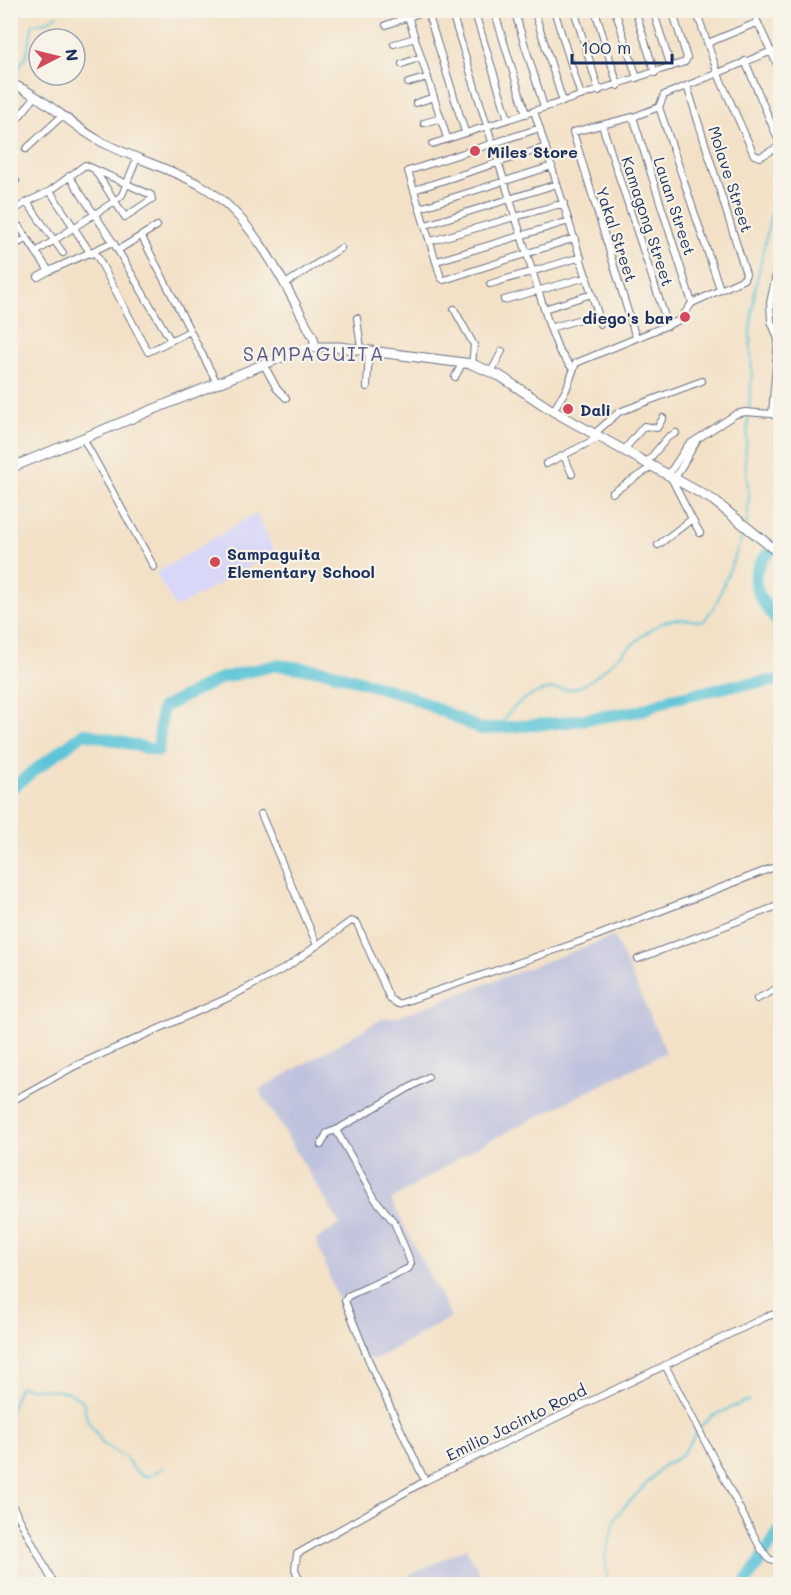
<svg xmlns="http://www.w3.org/2000/svg" width="791" height="1595" font-family="Mali,sans-serif">
	<style>
		.built { fill: #d8d7f8 }
		.industrial { fill: #bfc2dd }
		.lines { fill: none; stroke-linecap: round; stroke-linejoin: round }
		.stream { stroke: #5bc4d7; stroke-width: 2 }
		.river { stroke: #5bc4d7; stroke-width: 12 }
		.minor-casing { stroke: #676d83; stroke-width: 8 }
		.tertiary-casing { stroke: #676d83; stroke-width: 10 }
		.secondary-casing { stroke: #676d83; stroke-width: 11 }
		.minor { stroke: #fff; stroke-width: 6 }
		.tertiary { stroke: #fff; stroke-width: 8 }
		.secondary { stroke: #fff; stroke-width: 9 }
		.poi-dot { fill: #d1495b; stroke: #f7f3e8; stroke-width: 2 }
		.labels { text-anchor: middle; dominant-baseline: central; stroke-width: 4.5; stroke-linejoin: round; paint-order: stroke }
		.poi-label { font-size: 16px; font-weight: bold; fill: #1b2f5e; stroke: #f7f3e8; text-anchor: start }
		.street-label { font-size: 16px; fill: #1b2f5e; stroke: #f7f3e8 }
		.quarter-label { font-size: 20px; letter-spacing: 1.5px; fill: #5a5b8f; stroke: #f7f3e8 }
	</style>
	<rect width="100%" height="100%" fill="#f7f3e8"/>
	<filter id="ink" filterUnits="userSpaceOnUse"><feTurbulence type="fractalNoise" baseFrequency=".0167" numOctaves="2"/><feDisplacementMap in="SourceGraphic" scale="12" xChannelSelector="R" yChannelSelector="G"/><feConvolveMatrix kernelMatrix="1 2 1 2 8 2 1 2 1" color-interpolation-filters="sRGB"/></filter>
	<filter id="wash" filterUnits="userSpaceOnUse"><feTurbulence type="fractalNoise" baseFrequency=".008" numOctaves="4" result="noise"/><feDisplacementMap in="SourceGraphic" scale="24" xChannelSelector="R" yChannelSelector="G"/><feGaussianBlur stdDeviation="1.35" result="paint"/><feColorMatrix in="noise" values="0 0 0 0 0 0 0 0 0 0 0 0 0 0 0 0 0 1.4 0 .05"/><feComposite in="paint" operator="in"/></filter>
	<g filter="url(#wash)">
		<rect width="100%" height="100%" fill="#f3e1c7"/>
		<!-- built -->
		<path class="built" d="M256,513L275,552L176,608L156,573Z"/>
		<!-- industrial -->
		<path class="industrial" d="M614,936L666,1052L475,1148L391,1200L451,1317L376,1359H360L316,1240L340,1224L259,1090L382,1019L397,1017Z
			M466,1548L486,1584H391Z"/>
		<g class="lines">
			<!-- stream -->
			<path class="stream" d="M12,80L26,56L33,24L46,22L57,15
				M747,524L749,495L745,460L752,372L750,332L755,290L780,171
				M499,728C509,707 533,688 557,689C566,689 571,691 579,687C608,674 647,620 677,619C686,619 695,621 704,621L716,604L745,530
				M10,1412L19,1387L69,1392L83,1401L87,1419L103,1444L125,1457L136,1472L148,1477L164,1467
				M608,1584L605,1558L616,1516L664,1465L681,1456L700,1427L712,1416L749,1400"/>
			<!-- river -->
			<path class="river" d="M780,543C740,573 755,592 780,626
				M10,789L84,733L158,751L162,708L221,678L277,665L326,671L409,696L481,729L560,723L640,711L671,699L731,686L780,680
				M745,1584L780,1530"/>
		</g>
	</g>
	<g filter="url(#ink)">
		<g class="lines">
			<defs>
				<path id="minor" d="M406,10L447,138
					M427,10L465,132
					M451,10L550,328L559,351L572,368
					M474,10L508,119
					M494,10L526,114
					M514,10L544,107
					M534,10L563,102
					M554,10L581,96
					M574,10L599,91
					M595,10L618,86
					M615,10L637,78
					M635,10L655,73
					M653,10L671,67
					M696,10L718,74L754,155L760,157L780,146
					M752,10L780,71
					M697,15L709,10
					M386,25L428,10
					M708,43L756,23
					M394,44L415,38
					M745,61L780,144
					M402,64L421,57
					M408,83L428,77
					M416,103L434,97
					M534,111L598,314L550,328
					M633,117L692,303
					M424,123L441,118
					M602,125L668,326
					M10,128L35,97
					M540,128L408,171L441,278L444,280L575,238
					M432,144L685,62L687,58L672,10
					M26,149L62,116
					M137,158L122,195L115,201L36,252L49,271L113,242L171,341
					M69,176L113,242
					M10,185L16,181
					M414,190L546,147
					M50,191L85,165L94,169L151,195L152,199L125,217L94,169
					M420,208L552,166
					M10,213L27,202
					M426,225L557,184
					M20,227L36,252
					M142,237L218,385
					M431,241L564,203
					M10,248L27,238
					M118,250L157,226
					M95,252L148,352L190,331
					M63,253L27,202L50,191L91,254
					M780,255L770,303L771,321L778,339L772,414L780,419
					M437,261L569,221
					M38,277L49,271
					M285,284L341,248
					M490,284L581,257
					M720,289L659,107L664,95L772,51
					M504,300L587,277
					M454,309L474,345L472,364
					M544,309L592,294
					M598,314L600,324
					M357,318L361,349
					M636,338L573,132L633,117L659,107
					M264,365L277,389L286,398
					M491,372L502,351
					M455,377L463,362
					M367,387L369,350
					M553,411L566,390L576,363L680,320L692,303L744,279L746,274L687,86
					M595,433L619,412L702,381
					M84,440L154,567
					M624,450L644,426L657,428L663,418
					M564,456L572,474
					M647,462L668,437L676,433
					M546,464L600,437
					M675,478L696,442
					M612,493L653,466
					M692,519L700,533
					M658,545L692,519L669,474L688,445L736,414L745,412L772,414
					M261,814L317,945
					M638,959L780,905
					M757,999L780,987
					M10,1102L75,1066L230,997L287,967L351,921L357,923L390,999L398,1004L596,936L772,868L780,871
					M321,1145L327,1133L336,1130
					M665,1365L761,1549L770,1560H780
					M425,1481L373,1371L345,1301L348,1296L409,1268L411,1263L394,1222L375,1199L336,1130L428,1077
					M10,1501L54,1584
					M301,1584L295,1569L297,1554L425,1481L730,1334L768,1316L780,1313"/>
				<path id="tertiary" d="M10,83C43,96 68,123 98,140C131,158 170,168 202,186C254,216 287,288 314,339L315,347"/>
				<path id="secondary" d="M10,468L294,352L315,347H339L472,364L500,376L553,411L713,500L780,554"/>
			</defs>
			<!-- minor casing -->
			<use href="#minor" class="minor-casing"/>
			<!-- tertiary casing -->
			<use href="#tertiary" class="tertiary-casing"/>
			<!-- secondary casing -->
			<use href="#secondary" class="secondary-casing"/>
			<!-- minor -->
			<use href="#minor" class="minor"/>
			<!-- tertiary -->
			<use href="#tertiary" class="tertiary"/>
			<!-- secondary -->
			<use href="#secondary" class="secondary"/>
		</g>
	</g>
	<!-- markers -->
	<g class="poi-dot">
		<circle cx="475" cy="151" r="6"/>
		<circle cx="685" cy="317" r="6"/>
		<circle cx="568" cy="409" r="6"/>
		<circle cx="215" cy="562" r="6"/>
	</g>
	<g class="labels">
		<!-- poi labels -->
		<g class="poi-label">
			<text x="487" y="151">Miles Store</text>
			<text x="673" y="317" text-anchor="end">diego's bar</text>
			<text x="580" y="409">Dali</text>
			<text x="227" y="553">Sampaguita<tspan x="227" dy="18">Elementary School</tspan></text>
		</g>
		<!-- street labels -->
		<g class="street-label">
			<text transform="translate(731 179) rotate(72)">Molave Street</text>
			<text transform="translate(675 206) rotate(72)">Lauan Street</text>
			<text transform="translate(648 221) rotate(72)">Kamagong Street</text>
			<text transform="translate(617 234) rotate(72)">Yakal Street</text>
			<text transform="translate(516 1422) rotate(-26)">Emilio Jacinto Road</text>
		</g>
		<!-- quarter labels -->
		<g class="quarter-label">
			<text x="314" y="353">SAMPAGUITA</text>
		</g>
	</g>
	<!-- margin -->
	<rect width="791" height="1595" fill="none" stroke="#f7f3e8" stroke-width="36"/>
	<!-- north arrow -->
	<g transform="translate(57 57) rotate(83)"><circle r="28" fill="#f7f3e8" stroke="#9fa5b1" stroke-width="1.5"/>
	<path d="M0-4.5L10 22L0 15L-10 22Z" fill="#d1495b"/>
	<text y="-9" font-size="16" font-weight="bold" text-anchor="middle" fill="#1b2f5e">N</text>
	</g>
	<!-- scale -->
	<path d="M572 54v9h100v-9" fill="none" stroke="#1b2f5e" stroke-width="3"/>
	<text x="581" y="54" font-size="18" fill="#1b2f5e" stroke="#f7f3e8" stroke-width="4.5" paint-order="stroke">100 m</text>
</svg>
